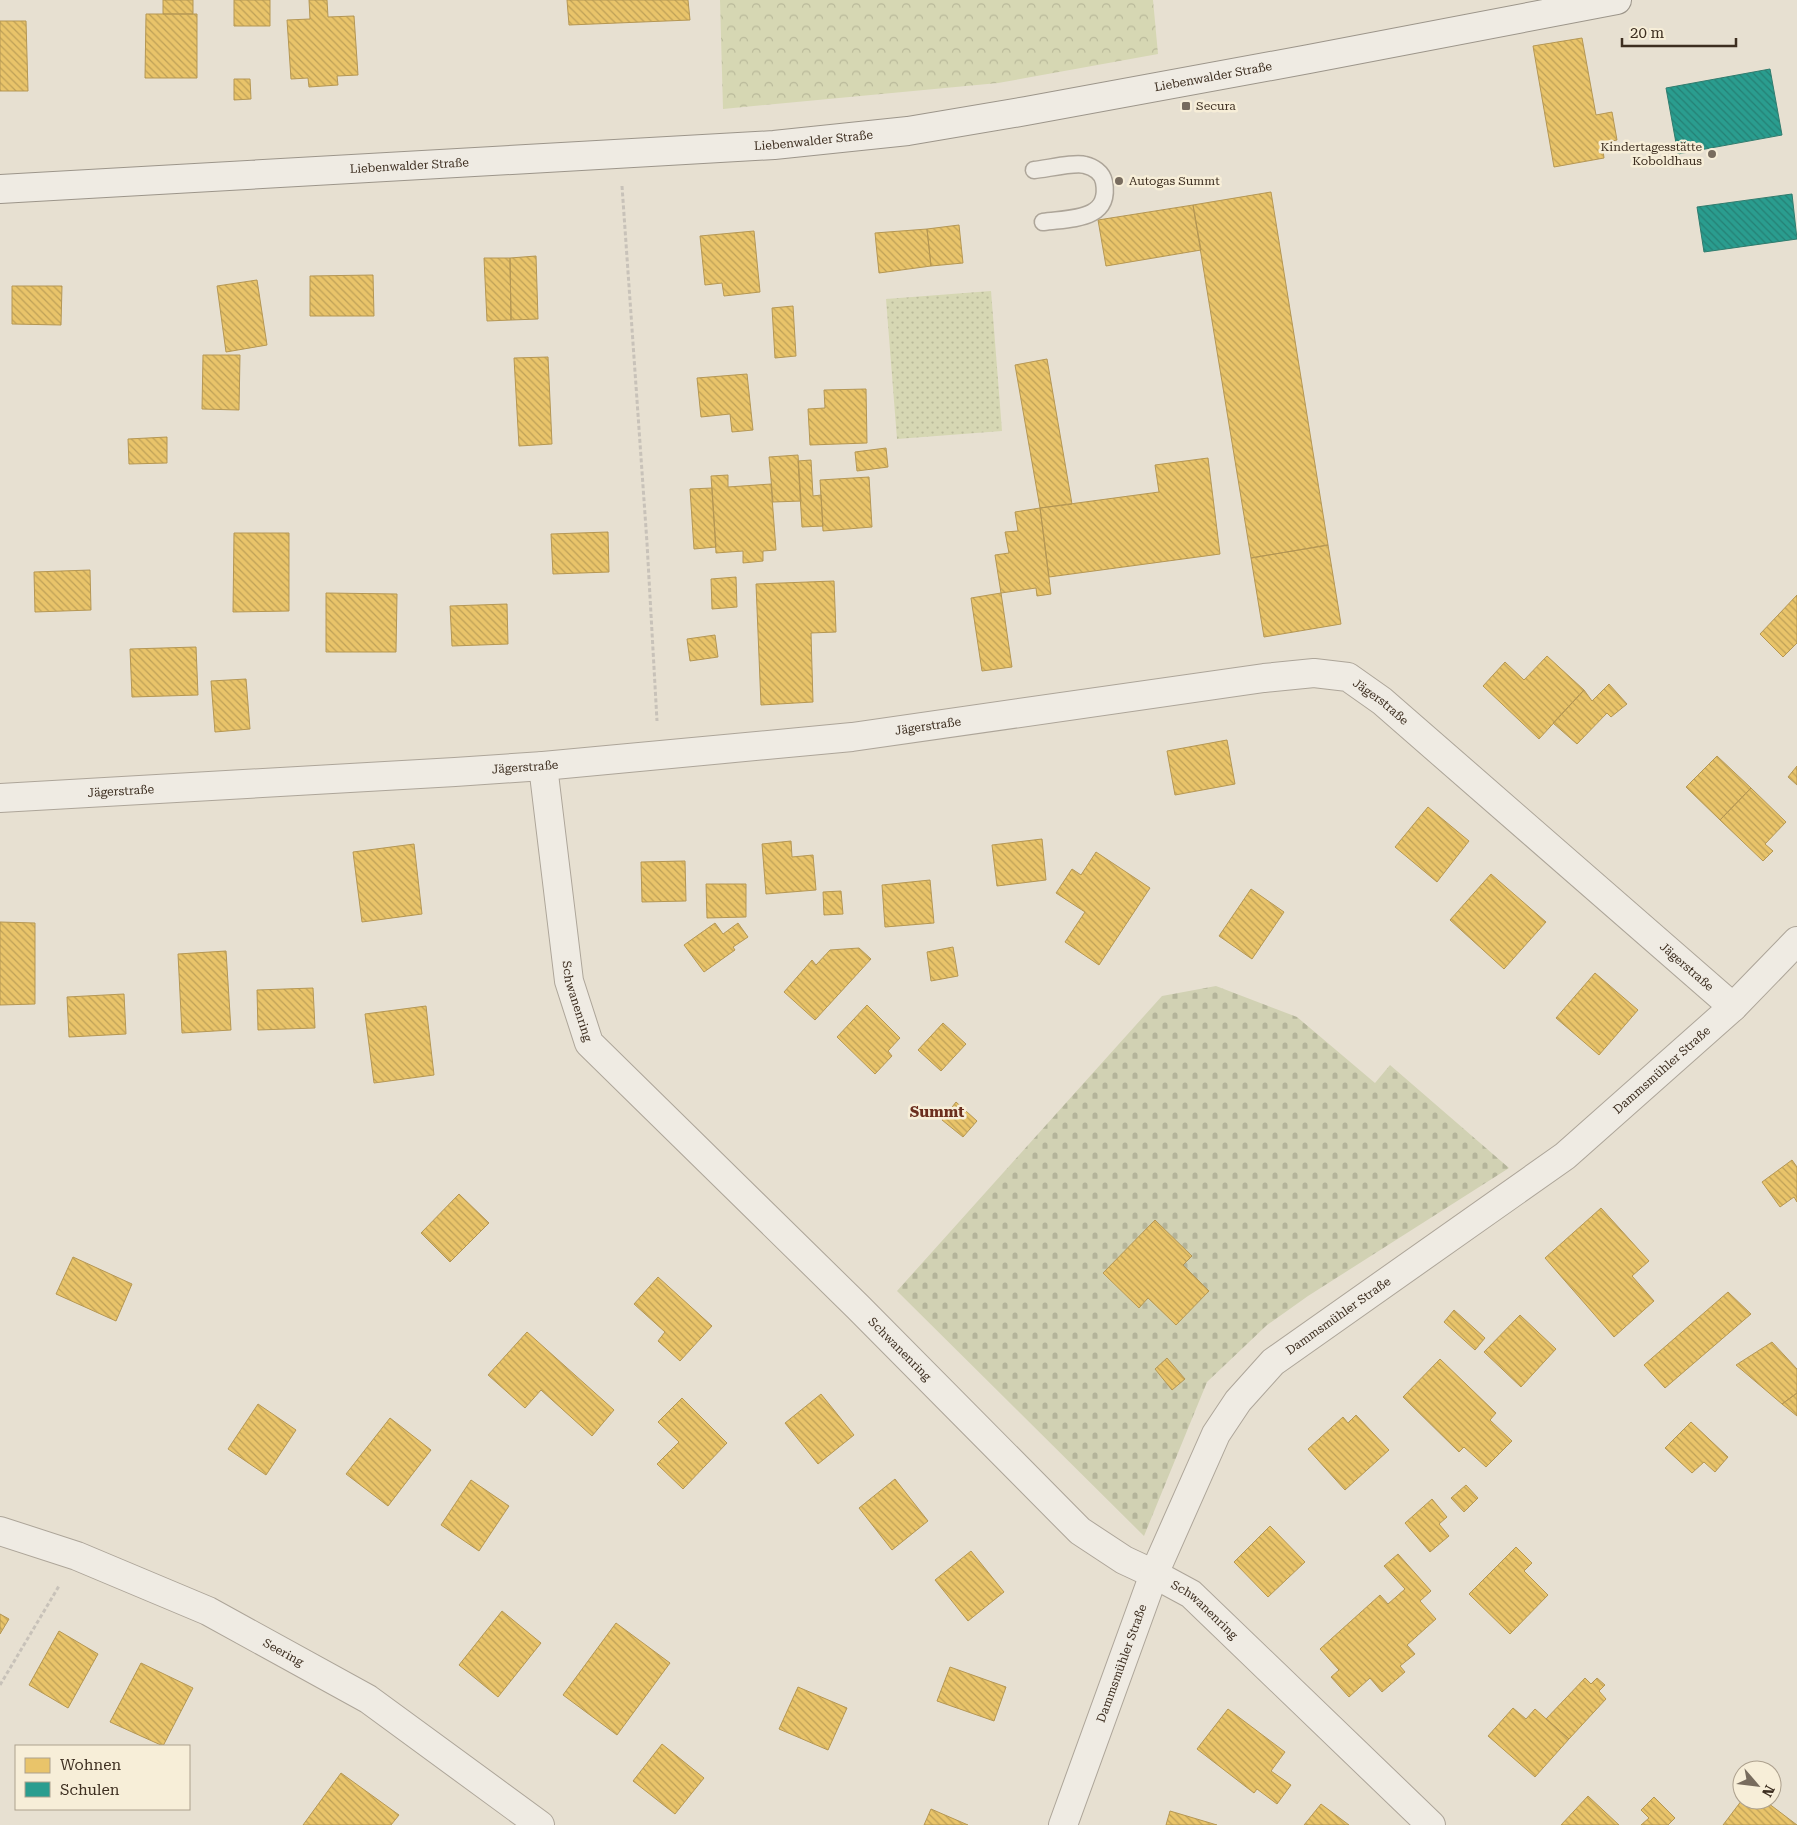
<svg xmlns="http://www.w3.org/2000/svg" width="1797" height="1825" font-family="'Roboto Serif',serif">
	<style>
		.grass { fill: url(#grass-dots) }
		.forest { fill: url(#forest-crowns) }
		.cemetery { fill: url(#cemetery-stones) }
		.homes { fill: url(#homes-back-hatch); stroke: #b59754 }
		.schools { fill: url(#schools-back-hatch); stroke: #307c6e }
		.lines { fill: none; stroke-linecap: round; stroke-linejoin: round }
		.lane-casing { stroke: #ada599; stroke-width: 19 }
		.street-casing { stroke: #ada599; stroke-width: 30 }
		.secondary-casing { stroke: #9c958a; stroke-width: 30 }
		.path { stroke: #c8c2b9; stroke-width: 3; stroke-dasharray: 4 2.5; stroke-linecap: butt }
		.lane { stroke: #efebe3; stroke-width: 16 }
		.street { stroke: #efebe3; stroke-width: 28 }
		.secondary { stroke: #efebe3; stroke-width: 28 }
		.poi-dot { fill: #786c5e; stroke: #f7eed8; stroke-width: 2 }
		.labels { text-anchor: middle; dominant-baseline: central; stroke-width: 5; stroke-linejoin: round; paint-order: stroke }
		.street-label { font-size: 12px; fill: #3d2e20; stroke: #f7eed8 }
		.poi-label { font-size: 12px; fill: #3d2e20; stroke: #f7eed8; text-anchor: start }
		.quarter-label { font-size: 15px; font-weight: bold; fill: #6b2e1e; stroke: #f7eed8 }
	</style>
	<defs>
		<pattern id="grass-dots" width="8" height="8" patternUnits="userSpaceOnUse" patternTransform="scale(1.25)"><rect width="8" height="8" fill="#d6d7b3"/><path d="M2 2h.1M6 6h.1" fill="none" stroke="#b9b99a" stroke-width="1.8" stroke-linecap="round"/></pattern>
		<pattern id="forest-crowns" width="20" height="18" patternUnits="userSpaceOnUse" patternTransform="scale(1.25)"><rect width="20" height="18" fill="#d6d7b3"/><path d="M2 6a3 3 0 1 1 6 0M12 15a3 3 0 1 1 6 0" fill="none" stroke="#b9b99a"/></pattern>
		<pattern id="cemetery-stones" width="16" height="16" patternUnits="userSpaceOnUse" patternTransform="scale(1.25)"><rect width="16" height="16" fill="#d1d1b3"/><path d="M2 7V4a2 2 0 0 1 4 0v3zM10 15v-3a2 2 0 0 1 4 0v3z" fill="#b4b49a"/></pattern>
		<pattern id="homes-back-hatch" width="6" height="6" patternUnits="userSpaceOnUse" patternTransform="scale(1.25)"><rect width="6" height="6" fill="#e9c46a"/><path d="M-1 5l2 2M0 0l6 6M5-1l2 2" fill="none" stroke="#bea057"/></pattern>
		<pattern id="schools-back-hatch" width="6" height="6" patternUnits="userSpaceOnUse" patternTransform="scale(1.25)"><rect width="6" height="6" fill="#2a9d8f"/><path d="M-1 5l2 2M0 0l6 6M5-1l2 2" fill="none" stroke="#258074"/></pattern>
	</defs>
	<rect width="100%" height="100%" fill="#e7e0d1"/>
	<!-- grass -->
	<path class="grass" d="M991,291L1002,431L897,439L886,299Z"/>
	<!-- forest -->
	<path class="forest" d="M720,0H1153L1158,54L998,83L723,109Z"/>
	<!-- cemetery -->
	<path class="cemetery" d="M1216,986L1297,1017L1375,1083L1390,1065L1509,1168L1308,1296L1267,1325L1207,1382L1144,1536L897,1291L1162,996Z"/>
	<!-- homes -->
	<path class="homes" d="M163,0H193V14H163Z
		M234,0H270V26H234Z
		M309,0H327L328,17L354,16L358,75L337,76L338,85L309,87L308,78L291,79L287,20L310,19Z
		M567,0H688L690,20L569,25Z
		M146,14H197V78H145Z
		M0,21H26L28,91H0Z
		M1582,38L1596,115L1612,112L1617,140L1602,143L1604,158L1554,167L1533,46Z
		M234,79H250L251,99L234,100Z
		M1271,192L1328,545L1251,558L1193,205Z
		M1193,205L1201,250L1106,266L1098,220Z
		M959,225L963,263L931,266L927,229Z
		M927,229L931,266L879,273L875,233Z
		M754,231L760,292L724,296L722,283L705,285L700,236Z
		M536,256L538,319L511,320L510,258Z
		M484,258H510L511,320L487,321Z
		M373,275L374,316H310V276Z
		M257,280L267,345L226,352L217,286Z
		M12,286H62L61,325L12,324Z
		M793,306L796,356L775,358L772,308Z
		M203,355H240L239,410L202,409Z
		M548,357L552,444L519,446L514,358Z
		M1047,359L1072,504L1040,508L1015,365Z
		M747,374L753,430L732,432L730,414L701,417L697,378Z
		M866,389L867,443L810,445L808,409L825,408L824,390Z
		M167,437V463L129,464L128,439Z
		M886,448L888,467L857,471L855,452Z
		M798,455L801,501L773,502L769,457Z
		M1208,458L1220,554L1049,577L1040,508L1159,492L1155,465Z
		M811,460L813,496L821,495L823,526L802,527L798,461Z
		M728,475V487L771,484L776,550L763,551V561L743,563V551L716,553L711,476Z
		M869,477L872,527L823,531L820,480Z
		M712,488L716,547L694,549L690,489Z
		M1040,508L1051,594L1037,596L1036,588L1001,593L995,555L1009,553L1005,532L1018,531L1015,512Z
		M608,532L609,572L553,574L551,534Z
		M234,533H289V611L233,612Z
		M1328,545L1341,624L1264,637L1251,558Z
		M90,570L91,610L35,612L34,572Z
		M736,577L737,607L712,609L711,579Z
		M834,581L836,632L811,633L813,702L761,705L756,584Z
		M326,593L397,594L396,652H326Z
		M1001,593L1012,667L982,671L971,598Z
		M1797,595V643L1783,657L1760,634Z
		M507,604L508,644L452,646L450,606Z
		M715,635L718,657L690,661L687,639Z
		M196,647L198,695L132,697L130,649Z
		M1547,656L1584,690L1539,739L1483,686L1505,662L1524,680Z
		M246,679L250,729L215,732L211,681Z
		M1609,684L1627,704L1611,717L1607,713L1577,744L1553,723L1584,690L1592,701Z
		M1227,740L1235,784L1175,795L1167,751Z
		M1717,756L1751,788L1720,820L1686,787Z
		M1797,766V785L1788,777Z
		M1751,788L1786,822L1765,844L1773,851L1763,861L1720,820Z
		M1428,807L1469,841L1437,882L1395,847Z
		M1042,839L1046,880L997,886L992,845Z
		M791,841L792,857L813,855L816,890L766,894L762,844Z
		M414,844L422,914L362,922L353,852Z
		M1096,852L1150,888L1099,965L1065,942L1085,912L1056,893L1072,869L1081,875Z
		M685,861L686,901L642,902L641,862Z
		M1491,874L1546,922L1504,969L1450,920Z
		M930,880L934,923L885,927L882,885Z
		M706,884H746V917L707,918Z
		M1251,889L1284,912L1252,959L1219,936Z
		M841,891L843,914L824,915L823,892Z
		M0,922L35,923V1004L0,1005Z
		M715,923L723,934L738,923L748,937L733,947L735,950L704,972L684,945Z
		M953,947L958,976L931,981L927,952Z
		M859,948L871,959L815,1020L784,992L812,960L816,965L830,950Z
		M226,951L231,1030L182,1033L178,954Z
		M1595,973L1638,1010L1599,1055L1556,1018Z
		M313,988L315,1028L258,1030L257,990Z
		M124,994L126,1034L69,1037L67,997Z
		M867,1005L900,1038L888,1051L892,1056L875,1074L837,1037Z
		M426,1006L434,1075L374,1083L365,1014Z
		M943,1023L966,1044L941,1071L918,1050Z
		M956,1102L977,1121L963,1137L942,1120Z
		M1792,1160L1797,1167V1202L1794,1197L1780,1207L1762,1182Z
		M459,1194L489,1223L450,1262L421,1233Z
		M1601,1208L1649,1261L1632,1276L1654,1301L1614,1337L1545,1258Z
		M1155,1220L1192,1256L1183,1265L1209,1291L1176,1325L1148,1298L1139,1308L1103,1273Z
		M73,1257L132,1284L116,1321L56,1294Z
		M658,1277L712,1326L680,1361L658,1341L665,1332L634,1304Z
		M1728,1292L1751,1314L1665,1388L1644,1365Z
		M1454,1310L1485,1338L1475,1350L1444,1322Z
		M1520,1315L1556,1349L1521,1387L1484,1352Z
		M527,1332L614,1410L592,1436L541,1390L525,1408L488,1375Z
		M1772,1342L1797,1369V1393L1782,1404L1736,1365Z
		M1167,1358L1185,1379L1172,1390L1155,1369Z
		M1440,1359L1496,1413L1490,1420L1512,1441L1486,1467L1464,1447L1459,1452L1403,1397Z
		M1797,1393V1416L1782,1404Z
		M821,1394L854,1435L818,1464L785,1423Z
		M682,1398L727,1443L683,1489L657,1464L679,1442L658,1422Z
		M258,1404L296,1430L266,1475L228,1449Z
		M1356,1415L1389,1450L1345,1490L1308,1449L1343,1417L1348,1423Z
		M390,1418L431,1450L388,1506L346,1474Z
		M1691,1422L1728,1457L1715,1472L1704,1462L1692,1473L1665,1448Z
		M895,1479L928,1521L892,1550L859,1508Z
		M471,1480L509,1506L479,1551L441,1525Z
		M1466,1485L1478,1498L1464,1512L1451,1498Z
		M1432,1499L1447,1517L1439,1524L1449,1536L1430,1552L1405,1523Z
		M1270,1526L1305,1562L1268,1597L1234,1562Z
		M1516,1547L1532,1563L1524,1571L1548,1595L1510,1634L1469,1594Z
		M971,1551L1004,1592L968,1621L935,1580Z
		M1398,1554L1431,1591L1420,1601L1436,1619L1407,1645L1415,1654L1400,1666L1405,1672L1382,1692L1370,1678L1349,1697L1331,1677L1339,1670L1320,1649L1380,1595L1388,1604L1405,1589L1384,1566Z
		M502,1611L541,1643L498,1697L459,1665Z
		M0,1614L9,1619L0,1634Z
		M616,1623L670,1663L617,1735L563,1695Z
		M59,1631L98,1654L68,1708L29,1685Z
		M141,1663L193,1688L163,1746L110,1722Z
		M950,1667L1006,1687L994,1721L937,1701Z
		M1585,1678L1591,1684L1597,1678L1605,1685L1599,1691L1606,1699L1569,1739L1546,1719Z
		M798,1687L847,1708L828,1750L779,1729Z
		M1513,1708L1526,1719L1535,1709L1569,1739L1535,1777L1488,1736Z
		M1228,1709L1285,1752L1271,1771L1291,1785L1277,1804L1257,1789L1254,1793L1197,1749Z
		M662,1744L704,1778L675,1814L633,1781Z
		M341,1773L399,1815L391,1825H303Z
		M1588,1796L1619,1825H1561Z
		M1654,1797L1675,1818L1668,1825H1641L1649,1818L1641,1810Z
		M1742,1800H1764L1797,1825H1723Z
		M1321,1804L1349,1825H1304Z
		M931,1809L968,1825H924Z
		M1170,1811L1217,1825H1166Z"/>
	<!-- schools -->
	<path class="schools" d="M1770,69L1782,135L1678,154L1666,88Z
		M1792,194L1797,239L1704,252L1697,207Z"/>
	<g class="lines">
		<defs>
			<path id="lane" d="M1034,170C1046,169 1075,162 1085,165C1093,167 1102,172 1104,182C1111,221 1070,218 1043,222"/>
			<g id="street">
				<path id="s1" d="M543,766L569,981L589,1043L858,1307L1080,1531L1124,1560L1154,1574L1191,1594L1431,1825"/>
				<path id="s2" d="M0,798L455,772L543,766L852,737L1264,678L1314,673L1348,677L1382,701L1733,1007"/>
				<path id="s3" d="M0,1531L77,1556L208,1611L368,1699L540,1825"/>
				<path id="s4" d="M1063,1825L1154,1574L1216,1434L1238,1401L1273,1362L1565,1156L1733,1007L1797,941"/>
			</g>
			<g id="secondary">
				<path id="s5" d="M0,189L774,145L908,131L1026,111L1309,59L1617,0"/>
			</g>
		</defs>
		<!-- lane casing -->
		<use href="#lane" class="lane-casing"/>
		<!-- street casing -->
		<use href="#street" class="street-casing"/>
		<!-- secondary casing -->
		<use href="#secondary" class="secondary-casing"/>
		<!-- path -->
		<path class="path" d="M622,186L647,543L657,721
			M0,1685L59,1586"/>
		<!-- lane -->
		<use href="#lane" class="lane"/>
		<!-- street -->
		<use href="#street" class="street"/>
		<!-- secondary -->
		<use href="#secondary" class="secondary"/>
	</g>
	<!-- markers -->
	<g class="poi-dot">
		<rect x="1181" y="101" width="10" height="10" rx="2.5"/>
		<circle cx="1712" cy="154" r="5"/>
		<circle cx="1119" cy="181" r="5"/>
	</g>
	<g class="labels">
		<!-- street labels -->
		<g class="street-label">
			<text stroke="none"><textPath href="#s5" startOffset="1220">Liebenwalder Straße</textPath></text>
			<text stroke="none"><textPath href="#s5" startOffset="815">Liebenwalder Straße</textPath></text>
			<text stroke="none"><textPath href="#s5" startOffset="410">Liebenwalder Straße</textPath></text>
			<text stroke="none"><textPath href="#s2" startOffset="1396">Jägerstraße</textPath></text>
			<text stroke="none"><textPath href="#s2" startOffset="931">Jägerstraße</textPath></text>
			<text stroke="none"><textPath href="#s2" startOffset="526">Jägerstraße</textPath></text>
			<text stroke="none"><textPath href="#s2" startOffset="121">Jägerstraße</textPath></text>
			<text stroke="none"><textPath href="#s2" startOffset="1801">Jägerstraße</textPath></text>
			<text stroke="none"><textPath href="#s1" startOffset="238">Schwanenring</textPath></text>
			<text stroke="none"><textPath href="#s4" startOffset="999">Dammsmühler Straße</textPath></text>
			<text stroke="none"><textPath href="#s4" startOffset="592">Dammsmühler Straße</textPath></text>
			<text stroke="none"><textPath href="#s1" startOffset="718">Schwanenring</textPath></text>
			<text stroke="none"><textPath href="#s1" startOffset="1122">Schwanenring</textPath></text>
			<text stroke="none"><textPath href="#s3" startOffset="309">Seering</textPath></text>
			<text stroke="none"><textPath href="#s4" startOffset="172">Dammsmühler Straße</textPath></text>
		</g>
		<!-- poi labels -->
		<g class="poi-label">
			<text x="1196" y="106">Secura</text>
			<text x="1702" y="147" text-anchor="end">Kindertagesstätte<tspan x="1702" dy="14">Koboldhaus</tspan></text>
			<text x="1129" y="181">Autogas Summt</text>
		</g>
		<!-- quarter labels -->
		<g class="quarter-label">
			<text x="937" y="1112">Summt</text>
		</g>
	</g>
	<!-- legend -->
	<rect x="15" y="1745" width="175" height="65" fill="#f7eed8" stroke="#ada18e"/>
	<rect x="25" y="1758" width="25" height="15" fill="#e9c46a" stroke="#ada18e"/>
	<text x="60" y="1770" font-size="15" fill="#3d2e20">Wohnen</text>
	<rect x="25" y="1782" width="25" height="15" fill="#2a9d8f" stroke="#ada18e"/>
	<text x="60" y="1795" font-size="15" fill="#3d2e20">Schulen</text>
	<!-- north arrow -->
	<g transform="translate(1757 1785) rotate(118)"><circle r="24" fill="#f7eed8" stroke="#ada18e"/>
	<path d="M0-4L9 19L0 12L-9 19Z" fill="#786c5e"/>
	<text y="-8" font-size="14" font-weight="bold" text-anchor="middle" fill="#3d2e20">N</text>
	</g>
	<!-- scale -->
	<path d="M1622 38v8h114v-8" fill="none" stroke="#3d2e20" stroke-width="2.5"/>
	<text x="1630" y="38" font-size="15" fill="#3d2e20" stroke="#f7eed8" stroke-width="4" paint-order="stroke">20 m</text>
</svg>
